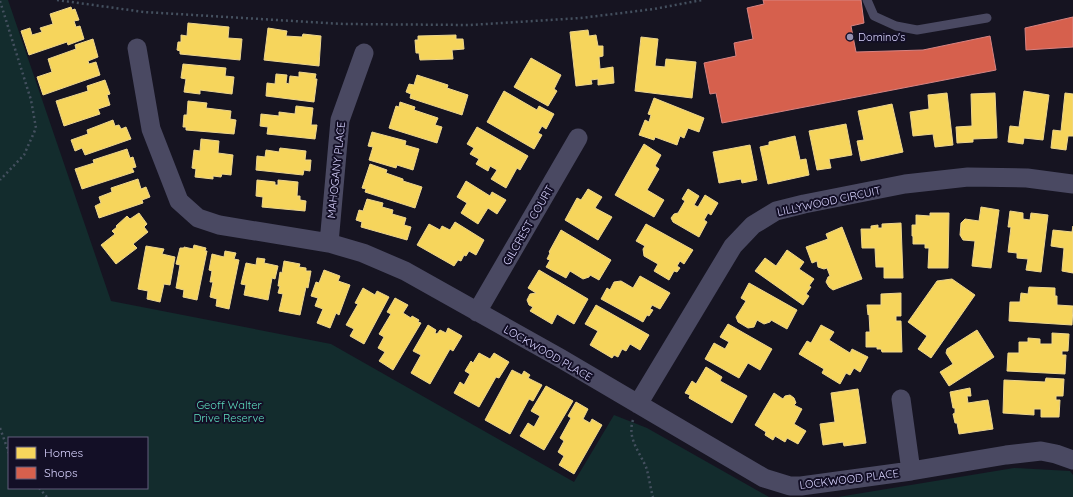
<svg xmlns="http://www.w3.org/2000/svg" width="1073" height="497" font-family="Quicksand,sans-serif">
	<style>
		.green { fill: #132c2d; fill-rule: evenodd }
		.homes { fill: #f6d55c; stroke: #edd58d }
		.shops { fill: #d6604d; stroke: #d78382 }
		.lines { fill: none; stroke-linecap: round; stroke-linejoin: round }
		.path { stroke: #44505f; stroke-width: 2.5; stroke-dasharray: 2 3; stroke-linecap: butt }
		.lane { stroke: #4a4962; stroke-width: 9 }
		.street { stroke: #4a4962; stroke-width: 19 }
		.poi-dot { fill: #9591b1; stroke: #130f26; stroke-width: 1.5 }
		.labels { text-anchor: middle; dominant-baseline: central; stroke-width: 4; stroke-linejoin: round; paint-order: stroke }
		.poi-label { font-size: 11px; fill: #d9d4ff; stroke: #130f26; text-anchor: start }
		.street-label { font-size: 11px; fill: #d9d4ff; stroke: #130f26 }
		.park-label { font-size: 11px; fill: #5fe0c0; stroke: #130f26 }
	</style>
	<rect width="100%" height="100%" fill="#161421"/>
	<!-- green -->
	<path class="green" d="M0,0H8L111,301L331,344L574,482L614,415L647,428L769,497H0ZM9,438H147V488H9Z
		M1014,468L1070,471L1073,475V497H838Z"/>
	<!-- homes -->
	<path class="homes" d="M71,7L72,10L75,9L79,20L74,21L76,27L80,26L84,39L68,45L67,42L29,55L21,31L30,28L32,35L42,32L40,28L53,24L50,14Z
		M188,23L229,27L228,38L242,39L240,60L180,54V51L177,50L178,42H181V35L187,36Z
		M268,28L287,31L286,36L302,37L303,34L321,36L319,66L264,60Z
		M588,30L589,36L596,35L598,46H603V56L599,57L600,69L613,67L614,83L598,85V79L591,80L592,84L576,86L570,32Z
		M456,35V39H463L464,49L452,50L453,59L420,60L419,53H416L415,40H418V36Z
		M641,37L658,39L655,66L665,67L666,59L696,62L692,98L635,91Z
		M93,39L98,57L88,61L89,64L96,62L100,75L43,95L37,77L52,72L48,59L76,49L75,45Z
		M531,58L561,75L554,89L557,91L548,106L514,87Z
		M183,64L226,68L225,76L234,77L232,94L200,90V94L184,92L186,79L181,78Z
		M299,72L316,74L315,79H317L314,102L266,96L267,83L275,84L276,74L287,75L286,83L289,84L290,76L299,77Z
		M417,75L448,85L447,88L468,95L462,115L410,98L411,94L406,92L409,84L414,85Z
		M105,80L110,94L107,95L110,105L98,109L100,114L64,126L56,101L88,91L87,86Z
		M504,91L537,110L539,106L554,114L546,129L542,126L538,133L542,135L534,149L487,122Z
		M1024,91L1049,95L1043,140L1024,138L1023,144L1008,142L1010,126L1019,127Z
		M947,93L953,145L935,147L933,134L913,136L910,112L929,109L928,95Z
		M995,93L997,138L973,139V142L957,143L956,127L972,126L971,94Z
		M1065,93L1073,94V136H1068L1066,150L1051,148L1053,130L1061,131Z
		M654,98L704,118L699,132L688,128L684,138L680,136L677,145L655,137L654,140L639,135L645,120L649,122L651,115L648,114Z
		M188,101L207,103L206,108L231,111L230,119L236,120L234,134L186,130V127H183L184,115H187Z
		M400,102L415,107L414,110L438,118L435,125L442,127L437,143L389,128L396,106L399,107Z
		M892,104L903,152L861,161L857,141L864,140L858,111Z
		M296,106L313,108L311,125H317L315,139L267,134L268,127L260,126L261,114L279,116V112L295,114Z
		M113,120L115,126L119,125L121,129L126,127L131,139L85,155L82,148L75,151L71,140L88,134L87,130Z
		M846,124L852,155L829,159L831,168L817,170L809,131Z
		M477,127L528,156L520,170L517,168L506,188L491,179L497,170L490,166L488,171L476,164L479,159L470,154L474,148L467,144Z
		M372,132L406,141L405,145L419,149L413,170L397,165L396,168L369,160L373,147L368,146Z
		M795,136L800,160L806,159L809,175L768,184L760,147L769,145V142Z
		M201,139L219,141L218,153L233,155L231,175L222,174L221,177L213,176V179L195,177L196,169L192,168L194,150L200,151Z
		M644,144L661,155L655,166L659,169L647,190L664,200L654,217L615,195Z
		M750,145L757,180L742,183L741,179L719,183L713,152Z
		M280,148L306,151L305,160H311L310,171L304,170L303,175L256,170L257,156L265,157L266,150L279,152Z
		M127,149L130,158L133,157L136,167L132,168L134,172L82,189L75,169L94,163L93,160Z
		M370,164L387,170L386,173L403,179V181L422,187L415,208L365,192L366,189L362,188Z
		M138,179L141,189L146,187L150,197L142,200L143,203L99,218L95,206L101,203L99,197L112,192L111,188Z
		M257,180L275,182V185H278V180L298,182L297,196H300V200L306,201L305,211L262,207L263,197L256,196Z
		M466,181L490,196L492,192L506,200L497,214L488,208L478,224L461,213L467,203L457,197Z
		M588,189L602,197L595,208L612,217L598,240L565,220L577,198L581,200Z
		M688,189L699,196L694,205L698,207L705,195L718,203L711,215L708,213L704,220L707,222L699,237L673,222L671,218L674,214L678,213L685,201L682,199Z
		M367,199L383,203L382,207L393,210L392,214L406,218L404,225L411,227L407,240L361,227L362,222L356,220L359,210L363,211Z
		M981,207L999,210L991,268L972,266L975,241L963,240L960,235L961,223L965,219L979,221Z
		M1010,211L1023,213V219L1030,220L1031,213L1048,215L1041,272L1026,270L1028,259L1017,258V253L1008,252L1011,227H1008Z
		M139,213L147,224L144,227L148,232L133,244L137,248L116,264L101,245L115,234L112,231L117,227L116,226L127,216L130,219Z
		M930,213H949L948,268H928L929,248H925V244H913V236H912V225H916V215L930,216Z
		M455,222L484,240L476,255L469,251L466,256L464,255L461,261L458,260L454,266L417,245L429,224L440,230L442,226L450,230Z
		M901,223L903,278H884V267H876L875,248H862L861,229H871V226L878,225V228H882V224Z
		M646,224L693,250L684,264L680,261L677,266L680,268L677,272L674,271L669,280L654,271L658,264L644,256L643,249L645,246L636,241Z
		M1073,226V273L1062,271L1064,248L1051,246L1053,230L1072,232Z
		M842,227L862,279L833,290L829,287L826,282L828,277L830,276L827,268L824,269L818,267L817,261L812,263L806,247L828,239L826,234Z
		M561,230L611,260L599,280L590,275L589,277L583,279L570,271L566,278L546,267L550,260L547,259L550,253L549,252Z
		M194,245L206,248L205,251H207L197,300L183,297L184,290L176,288L180,265L176,264L180,248H184V247L193,249Z
		M146,246L164,249L162,254L175,257L170,285L164,284L160,302L147,299L148,291L138,289Z
		M787,250L804,262L799,269L814,279L809,286L811,287L806,294L809,296L803,305L755,271L765,258L776,266Z
		M225,251L236,253L234,259L239,260L229,309L216,306L217,299L210,297L213,282H210L212,271L209,270L212,254L224,257Z
		M257,258L265,259L264,263L278,266L275,279L272,278L268,300L244,295L246,285L241,284L246,263L256,265Z
		M284,261L300,264L299,267L306,268V271H311L308,288L306,287L300,315L279,311L283,294L278,293L280,286H278L280,272L282,273Z
		M324,270L340,276L338,281L350,285L339,315L336,313L330,328L317,323L323,309L315,306L318,298L311,296L316,282L319,283Z
		M539,270L588,299L574,324L557,314L552,324L530,311L533,307L529,305L527,300L530,294L536,293L528,288Z
		M640,276L670,293L660,309L652,305L650,309L653,310L649,316L647,315L643,322L601,299L607,288L610,290L614,282L621,281L633,288Z
		M952,279L975,295L931,358L918,349L927,336L908,322L937,281Z
		M749,283L797,310L787,329L771,320L770,322L764,324L757,320L754,327L748,328L738,322L736,317L746,301L741,298Z
		M1029,287L1055,288V296H1057V305L1073,306L1072,325L1009,321L1010,302H1020L1021,293L1028,294Z
		M363,288L375,295L377,291L389,297L364,344L350,336L354,329L346,325L358,304L355,303Z
		M901,293V316H896V321H901L902,352H882L881,349H877V347H866V332H870L869,314L868,315L867,305H881V294Z
		M395,298L408,305L403,313L411,318L412,316L419,320L418,322L421,323L393,370L379,361L385,352L378,348L384,337L379,334L391,314L387,312Z
		M596,305L649,335L640,350L630,344L626,351L622,349L618,357L614,355L612,358L590,345L598,331L585,324Z
		M728,324L772,349L760,370L748,363L739,378L705,359L714,343L725,349L729,342L720,337Z
		M428,325L436,330L435,333L437,334L440,330L446,333L448,328L462,336L453,351L450,349L430,384L411,373L421,355L413,351Z
		M821,325L834,332L829,340L850,353L852,349L868,357L860,372L854,368L850,375L846,373L840,384L822,373L824,369L799,354L807,341L811,343Z
		M977,330L994,357L949,386L940,372L953,364L946,353L947,349Z
		M1052,333L1069,334L1068,351H1062V355H1066L1065,374L1007,371L1008,353H1019V342H1028V338L1040,339V344H1052Z
		M479,353L490,359L494,353L509,362L499,378L496,377L479,407L454,393L460,382L464,385L470,374L465,371L471,361L473,363Z
		M706,367L722,377L720,381L747,396L732,423L689,398L690,395L685,393L692,381L696,384Z
		M512,370L522,375L524,371L530,375L528,378L542,385L533,401L529,399L510,434L485,420Z
		M1046,378L1064,379L1063,396H1056V400H1060L1059,417H1041V409H1034V415L1003,413L1004,380L1045,382Z
		M546,386L573,401L544,450L520,436L528,423L534,427L540,416L531,411Z
		M970,388L971,396H967L968,403L988,400L993,429L959,434L957,423H955L953,414L955,413V408H953L950,392Z
		M858,389L866,443L844,446L843,442L823,445L820,424L835,422L831,393Z
		M774,393L783,399L785,396L790,395L794,398L796,403L794,405L802,409L794,424L806,431L798,444L787,438L785,442L775,436L773,440L765,435L766,432L755,425Z
		M576,402L588,409L583,419L590,423L592,419L602,425L574,474L559,465L564,456L558,452L564,441L560,438L571,418L568,416Z"/>
	<!-- shops -->
	<path class="shops" d="M763,0H861L864,23L851,26L856,52L923,50L990,36L996,70L722,123L716,93L710,94L704,63L736,56L734,43L753,39L747,8L764,4Z
		M1073,17V47L1026,50L1025,28Z"/>
	<g class="lines">
		<!-- path -->
		<path class="path" d="M57,0L144,12L343,24L470,25L581,18L654,9L702,0
			M0,1L31,100L36,128L24,155L0,180
			M633,420C627,438 639,451 646,467C649,476 650,487 653,497
			M0,428L9,453
			M39,488L47,497"/>
		<!-- lane -->
		<path class="lane" d="M867,0L874,16L896,26L917,30L987,18"/>
		<!-- street -->
		<path class="street" d="M137,48L151,129L179,201L198,218L219,225L329,243L363,253L405,271L560,358L764,478L790,486H801L911,471L1006,455L1041,451L1056,454L1073,460
			M329,243L340,120L364,53
			M477,312L578,138
			M901,399L911,471
			M638,404L733,246L753,225L776,211L804,204L905,184L968,177L1027,178L1073,184"/>
	</g>
	<!-- markers -->
	<circle class="poi-dot" cx="850" cy="37" r="4"/>
	<g class="labels">
		<!-- poi labels -->
		<g class="poi-label">
			<text x="858" y="37">Domino's</text>
		</g>
		<!-- street labels -->
		<g class="street-label">
			<text transform="translate(336 170) rotate(-84)">MAHOGANY PLACE</text>
			<text transform="translate(829 201) rotate(-12)">LILLYWOOD CIRCUIT</text>
			<text transform="translate(528 225) rotate(-60)">GILCREST COURT</text>
			<text transform="translate(548 353) rotate(30)">LOCKWOOD PLACE</text>
			<text transform="translate(849 479) rotate(-7)">LOCKWOOD PLACE</text>
		</g>
		<!-- park labels -->
		<g class="park-label">
			<text x="229" y="405">Geoff Walter<tspan x="229" dy="13">Drive Reserve</tspan></text>
		</g>
	</g>
	<!-- legend -->
	<rect x="8" y="437" width="140" height="52" fill="#130f26" stroke="#625e7d"/>
	<rect x="16" y="447" width="20" height="12" fill="#f6d55c" stroke="#625e7d"/>
	<text x="44" y="457" font-size="12" fill="#d9d4ff">Homes</text>
	<rect x="16" y="467" width="20" height="12" fill="#d6604d" stroke="#625e7d"/>
	<text x="44" y="477" font-size="12" fill="#d9d4ff">Shops</text>
</svg>
